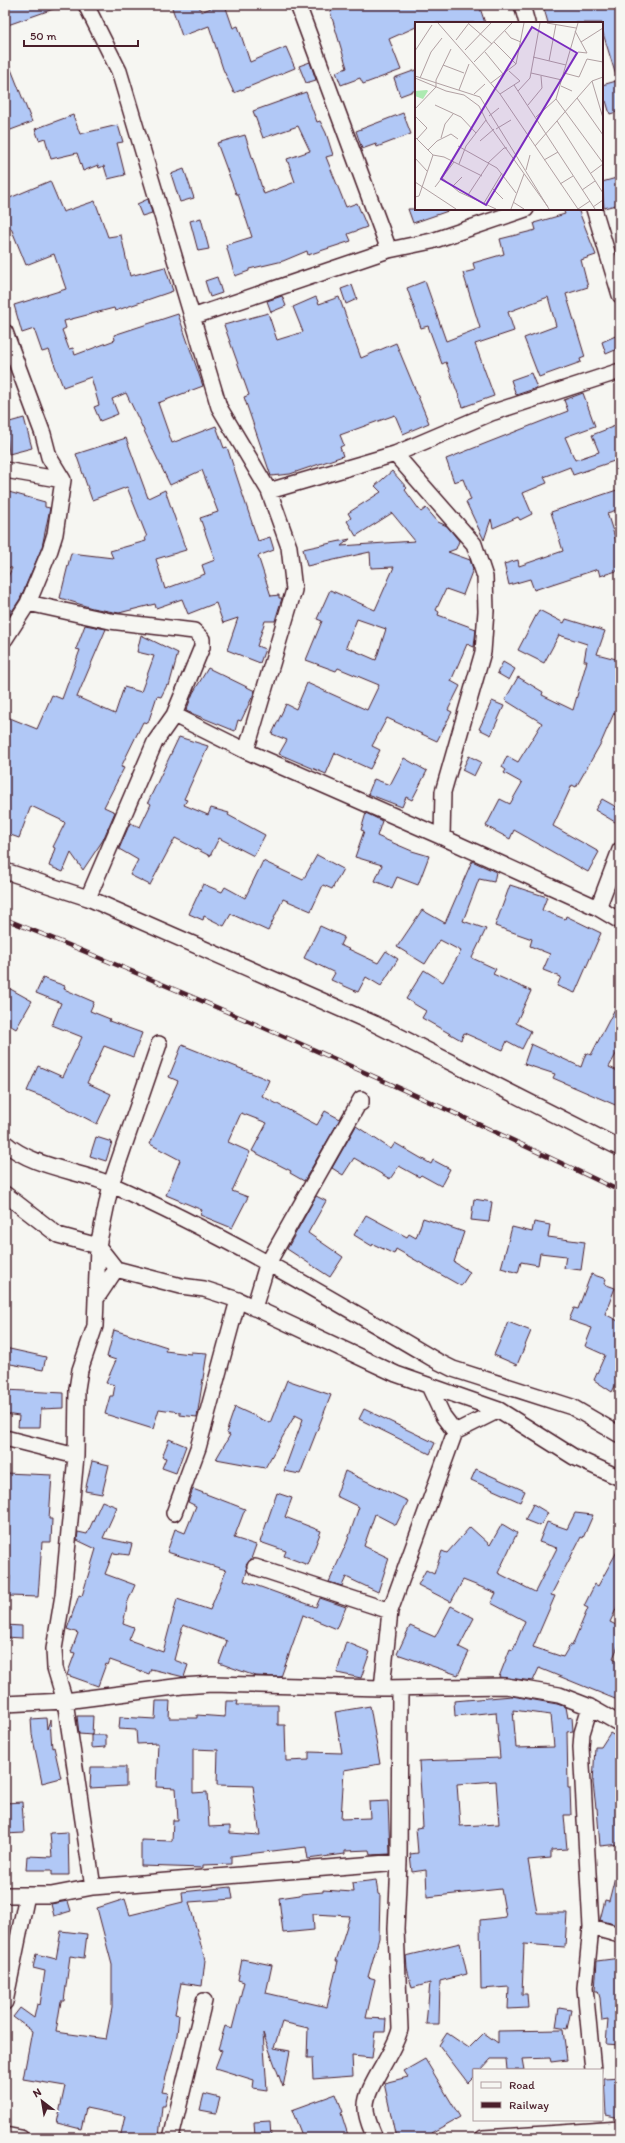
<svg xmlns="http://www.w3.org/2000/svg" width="625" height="2143" font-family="Itim,sans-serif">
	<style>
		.building { fill: #b1c8f6; stroke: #4a1f2b; fill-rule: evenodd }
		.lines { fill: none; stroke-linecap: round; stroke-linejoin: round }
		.minor-casing { stroke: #4a1f2b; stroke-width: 18 }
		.minor { stroke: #f6f6f2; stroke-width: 15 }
		.rail-casing { stroke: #4a1f2b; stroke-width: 4.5 }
		.rail { stroke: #f6f6f2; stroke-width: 3; stroke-dasharray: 9; stroke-linecap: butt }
		.inset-road { fill: none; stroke: #b1a0a2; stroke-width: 1 }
		.view { fill: #7b2cbf; fill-opacity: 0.15; stroke: #7b2cbf; stroke-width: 2 }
		.inset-edge { fill: none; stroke: #4a1f2b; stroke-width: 2 }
	</style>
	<rect width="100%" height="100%" fill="#f6f6f2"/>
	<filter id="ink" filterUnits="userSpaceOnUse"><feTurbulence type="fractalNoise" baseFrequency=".025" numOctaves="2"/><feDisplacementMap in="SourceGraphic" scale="8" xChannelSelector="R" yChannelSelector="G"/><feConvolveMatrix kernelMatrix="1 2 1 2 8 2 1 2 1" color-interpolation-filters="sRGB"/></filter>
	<g filter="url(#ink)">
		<!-- building -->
		<path class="building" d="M5,5H59V7L5,26Z
			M171,5H199L201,12L218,5H225L233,28L238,26L250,62L286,47L295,68L234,93L223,69L209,26L182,36Z
			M350,5H479L485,23H416V27L389,39L401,70L363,84L360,78L341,85L336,72L347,68L330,11Z
			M543,5H618L620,11V79H617L602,30V23H548Z
			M5,54L32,122L8,131L5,121Z
			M310,62L316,80L306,83L299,66Z
			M416,70V90L400,96L394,78Z
			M620,80V111L610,114L606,101L602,103V85Z
			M306,92L317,122L320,121L326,133L333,155L326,157L346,207L357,203L367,227L348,234L351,241L308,255L307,251L283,261L249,269V271L235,276L226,245L252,237L238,194H236L217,143L245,135L264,194L295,182L287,159L310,151L298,126L263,138L253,111Z
			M403,113L411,134L377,147L376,144L362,149L356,131Z
			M73,115L80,134L118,125L123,142L117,143L125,175L108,179L104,166L99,168L98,165L83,171L77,153L51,159L45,138L39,140L35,129Z
			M184,169L194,198L180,202L171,174Z
			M620,177V204L604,208L602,182Z
			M50,181L63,212L95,201L108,237L121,235L130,276L165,267L173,291L115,311L114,308L64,321L66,328L62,330L69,349L73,348L75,355L115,340L114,335L178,314L203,386L158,403L172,443L216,426L224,448L227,447L258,541L270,537L274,550L258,556L271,596L279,595V598H282L275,621H265L257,646L265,649L260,663L227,650L238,618L223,623L216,603L188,614L182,599L156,608L155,604L119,613L92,608L60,598L71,553L113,558L110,551L146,541L145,537H147L127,487L92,500L76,454L126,438L148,498L165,490L186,550L156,559L165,589L205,574L202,565L215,560L200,518L218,512L202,470L170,485L126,393L112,399L118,414L100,421L94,407L99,405L91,377L63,387L49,350L42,352L34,329L22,333L14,305L66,289L54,254L26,265L11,228L5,230V200Z
			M148,199L152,213L142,216L137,204Z
			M408,209H448V211L413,223Z
			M563,209H578L596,255L581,260L588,287L566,294L585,357L580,359L581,362L539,377L524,338L556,326L548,297L508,312L514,331L475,344L494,396L463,407L446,362L442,364L428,326L421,328L407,288L425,281L446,341L480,328L463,273L475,270L473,263L504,254L500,239L536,230L534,223L565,214Z
			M201,218L209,249L198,251L190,221Z
			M217,277L222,293L210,297L205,281Z
			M352,285L357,299L346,304L341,289Z
			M282,296L286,306L271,312L267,301Z
			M316,297L319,304L339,297L361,358L396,343L429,423L403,434L395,415L340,435L344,445L340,447L343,456L290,474L271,476L244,397L249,395L224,325L268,313L277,340L303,332L293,307Z
			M620,334V348L606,354L602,342Z
			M531,373L537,388L516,395L511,380Z
			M583,393L595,426L565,437L575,460L599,452L592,435L620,424V459L573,475L570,467L544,477L547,483L523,493L532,514L520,520L518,517L493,528L491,519L484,540L466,502L471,500L463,479L454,482L446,459L568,411L564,400Z
			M24,418L32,448L9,454L6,423Z
			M392,471L407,488L405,490L421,512L426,508L438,522L447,526L459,541L456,549L448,552L470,560L473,569L463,595L446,589L436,610L439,612L438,615L476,629L474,647L467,644L451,681L460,686L448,710L452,712L437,741L387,718L372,746L380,750L370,769L335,753L326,774L279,754L287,740L272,734L286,704L296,709L307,683L367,710L379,685L338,668L336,671L306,660L322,621L317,619L330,590L375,610L394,567L371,568L370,552L307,566L303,549L350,539L341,546L415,541L392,513L356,536L347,521L351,518L348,513L381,492L375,486ZM357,619L386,629L376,660L346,647Z
			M620,489V509L607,513L620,553V570L600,576L598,569L534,590L530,579L509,585L504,564L518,560L519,566L563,551L551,512Z
			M5,491L45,502V507L50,508L42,547L20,599L5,622V583L12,568L5,567Z
			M539,610L564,623L566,619L605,631L597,654L620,660V716L614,713L601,743L576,787L572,785L553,826L599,852L588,872L514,830L510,839L486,826L500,799L510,804L522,783L504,773L506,770L502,767L507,756L518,762L542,723L505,700L518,677L543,692L542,695L573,710L587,661H584L587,644L559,635L544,663L518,650Z
			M85,625L106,629L77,697L115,714L124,687L141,692L154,656L137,652L141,635L178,653L169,686L167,685L161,697L157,696L148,723L143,722L121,767L124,768L104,807L115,812L103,840L83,870L71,853L63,872L49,866L55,848L53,847L65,823L63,821L31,806L19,838L5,833V716L37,729L52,695L62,699L80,650L76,649Z
			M503,662L515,669L509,680L497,673Z
			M208,668L255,691L241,721L238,720L235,731L186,711L193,693Z
			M492,701L504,706L491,735L479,729Z
			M179,737L208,746L184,799L187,800L184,805L208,815L211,808L229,813L228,815L265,835L254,856L219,838L210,856L175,838L150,885L130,875L138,860L119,849L130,823L140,827L151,804L148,802Z
			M469,756L481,762L474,776L462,770Z
			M404,758L427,771L412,800L406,797L402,807L368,794L374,779L390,785Z
			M602,799L620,809V825L595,810Z
			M366,813L382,821L377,836L412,851L429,856L418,885L397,877L392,888L375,881L382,865L355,857L364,831L361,830Z
			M317,855L343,869L332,889L323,885L311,911L283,899L268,931L231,914L224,926L204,916L203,920L189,914L203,884L222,892L225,887L245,898L263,861L303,880Z
			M472,861L496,872L494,882L479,879L463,921L486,929L472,958L496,969L493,974L531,991L516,1023L531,1031L522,1049L507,1041L503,1050L464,1033L461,1040L422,1018L426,1011L406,999L424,970L443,982L461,951L440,940L425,964L397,947L422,910L445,923Z
			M510,885L547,897L542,910L565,919L566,916L601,933L575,993L557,986L561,977L543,970L550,954L530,946L532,939L495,926Z
			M320,926L344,937L340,945L378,963L386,951L398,959L381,986L366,977L358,992L331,980L335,973L304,958Z
			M43,978L65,986L64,989L94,1002L90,1011L110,1019L109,1021L142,1033L133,1057L104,1046L87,1083L111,1094L97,1124L51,1100L27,1091L38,1066L63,1077L82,1037L52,1025L61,1003L36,993Z
			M5,986L32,1001L16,1029L5,1022Z
			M620,999V1047L609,1067L620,1072V1107L553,1078L555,1074L524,1064L531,1044L581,1067L586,1053L591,1055Z
			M182,1045L269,1080L262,1096L317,1125L325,1111L340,1119L304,1181L290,1173L291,1171L252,1151L267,1123L241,1113L228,1142L250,1152L232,1191L248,1197L232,1228L200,1215L202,1210L166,1195L180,1160L150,1144L178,1081L169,1077Z
			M356,1126L391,1149L395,1143L431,1164L433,1160L450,1169L441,1186L421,1175L419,1177L399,1166L390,1179L354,1158L343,1175L332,1168Z
			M96,1137L112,1142L106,1161L90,1156Z
			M316,1196L326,1201L308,1233L343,1257L330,1277L287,1249Z
			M474,1199L492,1202L489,1222L471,1220Z
			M366,1215L407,1237L409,1234L416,1238L423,1218L464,1232L454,1262L470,1272L461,1286L396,1249L394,1254L373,1244L372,1246L354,1235Z
			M534,1222L550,1225L548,1237L585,1242L581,1270L564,1268L566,1256L540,1253L538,1265L521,1262L518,1273L501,1268L512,1227L532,1232Z
			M591,1274L606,1279L604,1284L615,1288L605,1314L620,1322V1376L612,1392L594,1380L605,1355L585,1346L592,1328L569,1320L574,1308L578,1309Z
			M508,1322L531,1331L517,1365L494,1355Z
			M114,1330L167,1347L165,1351L191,1354V1352L207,1353L197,1417L180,1415V1412L159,1409L153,1429L105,1414L110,1396H113L115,1385L106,1383L116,1360L107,1357Z
			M5,1348L46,1357L43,1370L5,1363Z
			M287,1380L331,1395L300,1474L284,1471L303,1419L295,1415L265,1468L216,1459L230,1435L226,1433L235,1407L270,1423Z
			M5,1390L64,1393V1408L41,1409L40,1427H18L19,1416L5,1414Z
			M364,1409L435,1443L430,1454L359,1419Z
			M169,1439L186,1446L176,1473L162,1468L166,1458L162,1457Z
			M92,1461L109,1465L102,1494L85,1491Z
			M476,1469L525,1491L520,1502L471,1480Z
			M345,1471L408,1501L396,1525L375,1514L364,1546L389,1558L378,1592L346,1577L342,1586L329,1582L347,1542L359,1507L336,1496Z
			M5,1473L52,1475L49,1519H52L51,1542H42L38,1597L9,1596L10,1576H5Z
			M193,1489L245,1509L234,1538L256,1545L251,1559L246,1565L247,1571L244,1581L316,1607L320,1598L346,1607L337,1629L303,1615L281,1677L255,1676L219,1663L227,1641L183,1625L174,1660L188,1665L184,1677L151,1669L149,1674L110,1660L108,1665L106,1664L98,1686L67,1675L75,1653L71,1652L78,1633L67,1629L79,1595L82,1596L96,1549L77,1540L78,1532L87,1534L102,1501L117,1507L103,1538L132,1544L129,1555L113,1553L105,1574L135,1585L128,1601L123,1624L134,1628L129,1640L163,1652L177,1599L210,1610L226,1570L167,1552L175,1529L185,1533L196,1506L188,1502Z
			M277,1493L292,1498L285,1517L321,1531L308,1565L284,1556L286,1551L260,1542Z
			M533,1504L548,1513L540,1526L525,1520Z
			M575,1513L593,1515L583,1538L581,1537L551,1595L555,1596L533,1647L563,1657L570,1645L572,1646L588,1608L584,1606L595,1584L598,1586L620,1546V1601L610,1622L620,1627V1642L613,1658L620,1662V1701L539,1668L533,1681L499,1677L510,1649L513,1650L525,1621L491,1603L496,1593L463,1580L451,1602L418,1585L426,1570L434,1574L442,1551L447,1553L470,1527L490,1545L502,1524L517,1533L498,1573L535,1592L557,1548L539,1542L547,1522L567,1529Z
			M451,1606L474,1618L459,1647L469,1652L458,1675L397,1654L410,1626L435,1637Z
			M5,1625L22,1626V1638L5,1637Z
			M346,1642L370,1652L361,1678L337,1673Z
			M512,1696L557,1704L566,1707L568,1718L572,1717L573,1731L567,1732L568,1788H570L571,1815H564L567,1849L551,1850V1858L528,1860L537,1913H567L565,1947L524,1944L522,1994H527L528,2008L508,2009L509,1987L481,1989L480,1920L506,1917L501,1889L427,1897L426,1870L412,1872L410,1854L418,1853L416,1828L423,1827L419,1761L500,1758L496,1712L455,1716L454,1701ZM513,1710L551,1715L554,1747L516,1748ZM496,1781L499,1824L460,1826L457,1784Z
			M156,1701H170L169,1718H197V1715L225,1717L226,1701H238L237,1705H278V1725H285L286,1761L309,1760V1752L342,1753L335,1712L370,1706L380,1764L344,1770L341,1819L370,1818L369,1802L388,1801L390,1854L370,1855L369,1850L345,1851V1854L308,1859L306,1847L231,1856V1864L203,1865V1868L141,1866V1840L172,1841L173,1820H178L176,1788L156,1787L158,1743L137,1744L136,1730L119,1729L120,1717L155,1719ZM193,1749L218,1750L217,1785L253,1786L260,1835L230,1833V1826L209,1827L207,1792L193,1793Z
			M77,1716H93L92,1735L79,1734Z
			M46,1718L47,1729L50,1720L52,1748L54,1747L61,1778L42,1783L32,1734L31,1719Z
			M610,1733L620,1739V1844L600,1846L597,1808H596L593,1783L595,1747H601Z
			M91,1735H106V1747L91,1748Z
			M91,1767H126V1786L90,1788Z
			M22,1802L24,1833L5,1834V1803Z
			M68,1832L69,1875H52V1870H26L27,1856L52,1857L50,1833Z
			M616,1873L620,1874V1926L600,1920L605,1900L609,1901Z
			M376,1880L378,1894L380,1895L379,1938L368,1977L375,1979L366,2018L386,2019L385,2032H375L372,2058L352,2056L353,2076L313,2079L312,2058H307L308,2028L282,2022L274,2048L290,2051L283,2087L263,2033L267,2090L253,2088L254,2080L215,2068L222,2050L218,2049L225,2026L232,2029L244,1982L238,1980L242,1959L272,1965L266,1993L327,2007L338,1961H336L350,1916L313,1914L314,1930L283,1933L279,1898L300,1895V1894L323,1892V1890L353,1892L352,1883Z
			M231,1887L233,1899L189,1902L205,1960L202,1986L181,1983L175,2014L179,2015L177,2035L162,2092L168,2093L165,2106H162L159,2138H120L125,2116L86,2108L81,2129L57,2123L65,2086L23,2079L32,2031L13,2017L20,2008L34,2018L37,2004L40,2005L45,1971L33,1968L36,1954L56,1959L61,1931L87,1934L84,1958L70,1956L64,2001H61L56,2032L106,2039L112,2008V1965L97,1908L125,1899L130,1915L183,1902L182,1892Z
			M68,1901L71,1911L54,1916L51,1904Z
			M460,1943L467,1974L440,1981L439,2024H426L430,1983L412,1988L407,1968L406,1956Z
			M620,1958V2045L606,2044L608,2020L602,2021L600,1998L598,1991H595L597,1961Z
			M559,2008L571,2010L567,2029L556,2027Z
			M563,2030L567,2060L551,2062L550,2058L522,2059L524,2070H507L506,2059H491L481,2070H474V2077L468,2083L439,2045L447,2033L469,2048L484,2033L498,2043V2031Z
			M425,2059L460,2117L431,2133L434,2138H396L384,2083L408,2077L404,2071Z
			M620,2077V2118L606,2115L604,2078Z
			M204,2094L220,2098L216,2113L200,2110Z
			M336,2094L343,2112L341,2113L348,2135L340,2138H303L292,2110Z
			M270,2121L271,2138H255L254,2122Z"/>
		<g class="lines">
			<defs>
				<path id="minor" d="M86,5L119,71L219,407L269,491L289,547L294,590L246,751
					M298,5L389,250
					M522,5L527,23
					M594,209L620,295
					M192,317L389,250L432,241L526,209
					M5,332L43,434L49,457L63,480L55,534L50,550L28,603L5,639
					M395,454L474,544L485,577L486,611L483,652L443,792L442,837
					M5,470L63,480
					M269,491L395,454L491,413L620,371
					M28,603L110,621L194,631L202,639V647L174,715L155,742L88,898
					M174,715L246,751L442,837L598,908L620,921
					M5,871L88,898L375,1024L620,1148
					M598,908L620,850
					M5,1143C34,1168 78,1170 112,1185C224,1235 332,1299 437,1361L453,1369L572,1407L620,1435
					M5,1194L58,1235L98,1246L116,1269L181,1286L204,1289L238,1300L396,1374L499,1410L574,1457L620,1478
					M96,1299L116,1269
					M254,1308L267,1265L361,1099V1103
					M430,1388L443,1416L455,1432
					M5,1438L76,1456
					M174,1513L198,1448L238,1300
					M255,1567L390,1611
					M382,1688L390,1611L455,1432L499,1410
					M5,1704L65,1701L182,1686L212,1684L382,1688L506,1686L559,1695L590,1707L620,1724
					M590,1707L582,1733L581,1747L591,1927L585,1988L593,2070
					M93,1887L65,1701L55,1668L54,1649L63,1595L76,1456L77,1389L80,1370L95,1326L98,1246L111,1184L159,1044
					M5,1895H51L93,1887L399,1862
					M591,1927L620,1935
					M5,2002L27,1895
					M5,2135L21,2138
					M171,2138L204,2001
					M375,2138C371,2128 366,2119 366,2108C364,2088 395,2053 400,2029L396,1929L399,1862L400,1688
					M483,2138L620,2129"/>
			</defs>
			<!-- minor casing -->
			<use href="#minor" class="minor-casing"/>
			<!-- minor -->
			<use href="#minor" class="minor"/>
			<defs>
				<path id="rail" d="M5,919C213,1003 418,1094 620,1191"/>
			</defs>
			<!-- rail casing -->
			<use href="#rail" class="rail-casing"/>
			<!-- rail -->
			<use href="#rail" class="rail"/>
		</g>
	</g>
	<!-- overview -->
	<g transform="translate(415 22)">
		<rect width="188" height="188" fill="#f6f6f2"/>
		<path d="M12,68L13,69L8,77L0,74V69Z" fill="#aceab1"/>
		<path class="inset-road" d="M23,1L85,72L163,187M132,1L161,6M54,2L77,22M90,9L96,16L106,20M160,9L172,31L163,30M41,18L54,1M79,20L101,42M166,20L188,6M50,28L76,1M0,29L17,3M70,30L88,52M118,35L151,43M134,39L141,2M59,40L97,1M28,43L49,51M116,51L147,58M149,51L164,55L172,37L188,40M0,54L65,75L134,187M188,55L177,59L188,96M0,56L31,69L49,73L64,84L72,100L133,185M5,56L16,30L27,16M76,61L101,42L109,1M99,63L180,187M146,64L157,69M44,68L54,42M103,69L115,56L125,1M59,72L70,62M85,72L105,59L94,49M162,76L188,113M141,77L188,141M20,83L46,95L61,111M113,83L127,66L126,54M0,87L21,65V58L36,27M0,94L12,106L2,117M74,94L84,86M121,95L141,77L163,1M142,99L188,171M81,107L96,98M0,115L18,133L29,135L67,154M26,116L30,102L38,92M65,119L79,107M43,124L82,146L101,171M120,124L177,59M13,128L22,119L36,112L43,117M0,136L12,149M129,138L143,130M73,141L89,126H92M44,142L51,124L71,98M111,148L115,133M176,151L188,142M26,155L44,170L81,187M0,160L41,187M145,162L158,154M20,165L39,140M37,165L47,155M77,166L88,177M167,168L180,159M53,173L74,141M0,175L4,174L18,133M98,180L109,187M69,181L87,151M178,185L188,178M96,187L109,152M163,187L175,179"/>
		<path class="view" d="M117,5L162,31L71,183L26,157Z"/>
		<rect width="188" height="188" class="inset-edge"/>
	</g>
	<!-- margin -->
	<rect width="625" height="2143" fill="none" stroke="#f6f6f2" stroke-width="20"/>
	<rect x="10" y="10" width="605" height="2123" fill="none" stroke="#4a1f2b" stroke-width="1.5" filter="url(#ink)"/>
	<!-- legend -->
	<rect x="473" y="2069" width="130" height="52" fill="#f6f6f2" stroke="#b1a0a2"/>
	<rect x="481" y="2082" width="20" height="6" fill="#f6f6f2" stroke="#b1a0a2"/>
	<text x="509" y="2089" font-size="12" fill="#4a1f2b">Road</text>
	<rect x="481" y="2102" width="20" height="6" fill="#4a1f2b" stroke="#b1a0a2"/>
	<text x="509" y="2109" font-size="12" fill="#4a1f2b">Railway</text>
	<!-- north arrow -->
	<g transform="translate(42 2101) rotate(329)" stroke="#f6f6f2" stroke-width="3" paint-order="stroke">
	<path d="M0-3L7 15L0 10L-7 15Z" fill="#4a1f2b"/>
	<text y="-6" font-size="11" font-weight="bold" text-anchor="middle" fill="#4a1f2b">N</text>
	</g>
	<!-- scale -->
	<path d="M24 40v6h114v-6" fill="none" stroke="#4a1f2b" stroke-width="2"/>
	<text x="30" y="40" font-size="12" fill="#4a1f2b" stroke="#f6f6f2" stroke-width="3" paint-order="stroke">50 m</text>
</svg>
